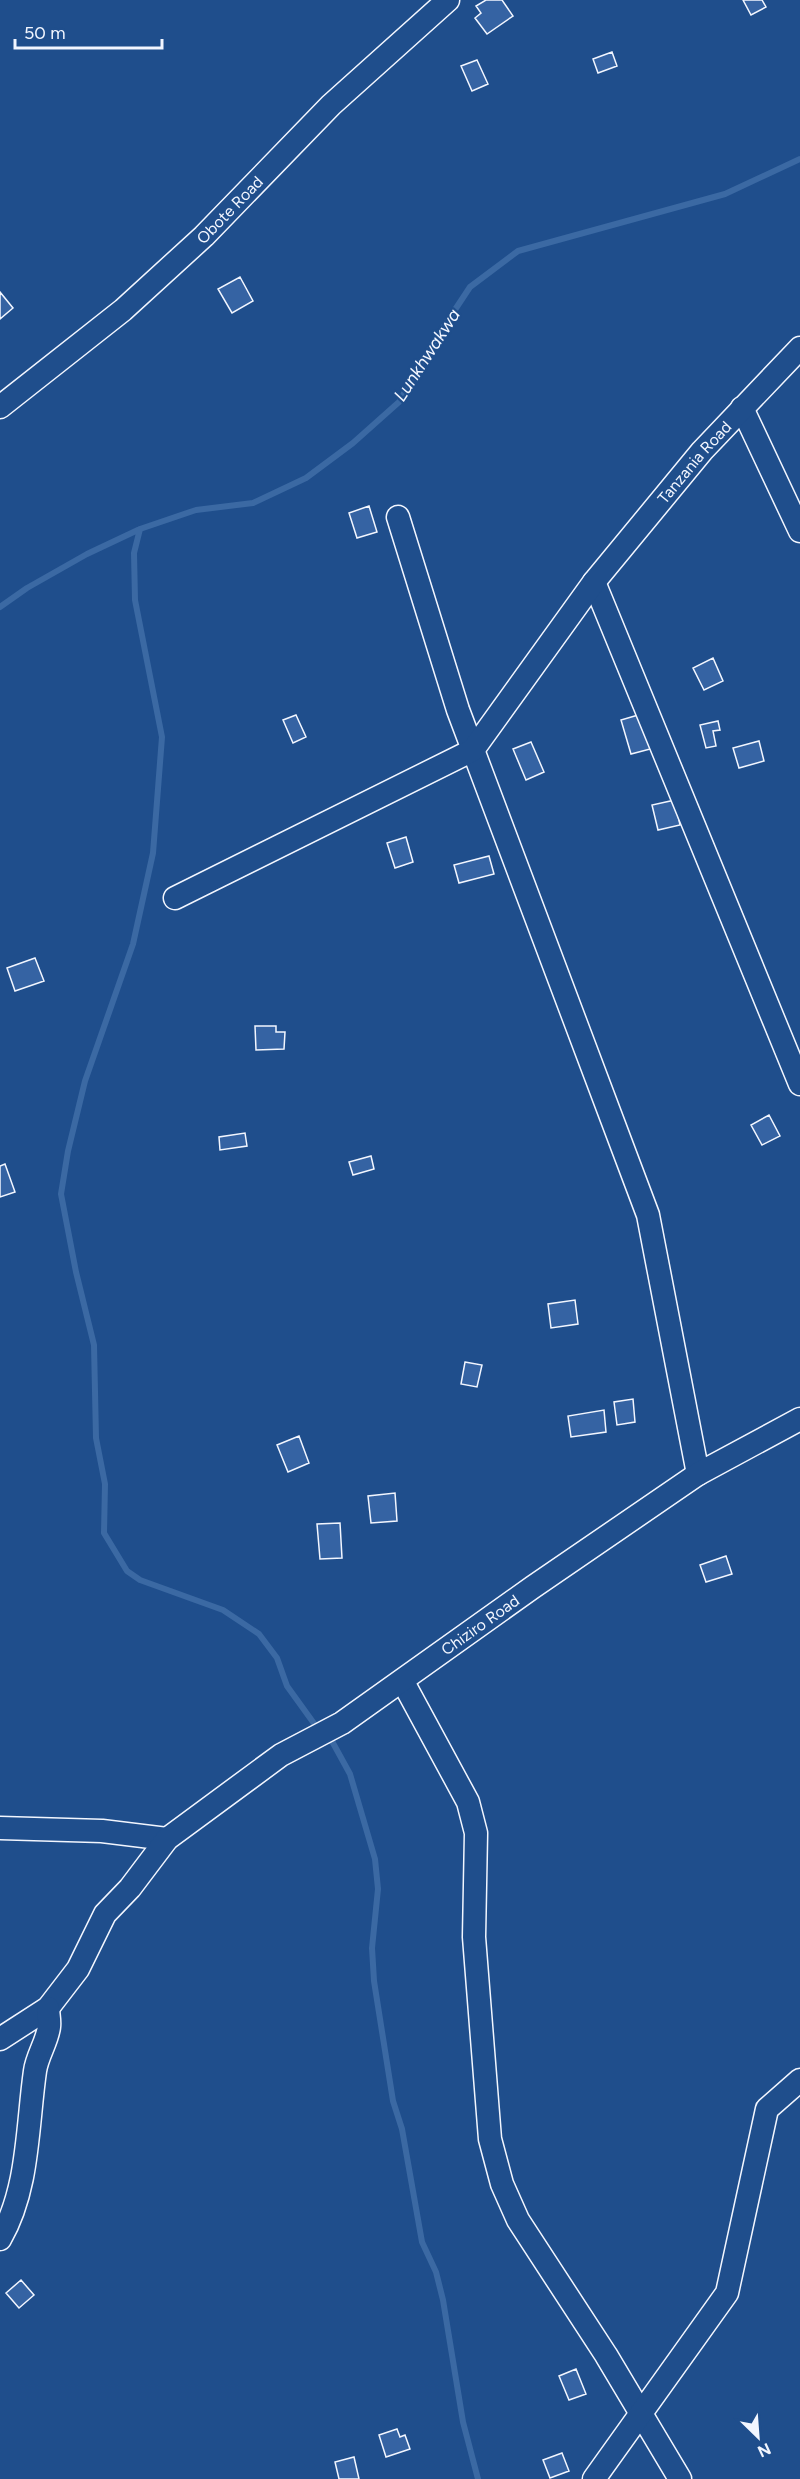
<svg xmlns="http://www.w3.org/2000/svg" width="800" height="2479" font-family="Figtree,sans-serif">
	<style>
		.lines { fill: none; stroke-linecap: round; stroke-linejoin: round }
		.stream { stroke: #3b69a3; stroke-width: 6 }
		.building { fill: #3563a3; stroke: #f2f6ff; stroke-width: 1.5 }
		.minor-casing { stroke: #f2f6ff; stroke-width: 25 }
		.minor { stroke: #1f4e8c; stroke-width: 22 }
		.labels { text-anchor: middle; dominant-baseline: central; stroke-width: 4.5; stroke-linejoin: round; paint-order: stroke }
		.street-label { font-size: 16px; fill: #f2f6ff; stroke: #1f4e8c }
		.water-label { font-size: 18px; font-style: italic; fill: #f2f6ff; stroke: #1f4e8c }
	</style>
	<rect width="100%" height="100%" fill="#1f4e8c"/>
	<g class="lines">
		<!-- stream -->
		<path class="stream" d="M140,529L134,553L135,600L162,737L153,853L133,944L85,1081L68,1151L61,1194L76,1272L94,1345L96,1438L105,1484L104,1533L127,1571L140,1580L223,1610L259,1634L277,1658L287,1686L318,1729
			M0,607L27,588L87,554L140,529L196,510L253,503L306,478L353,443L399,402L433,343L470,287L518,251L725,194L800,159
			M326,1736L333,1743L350,1774L375,1859L378,1889L372,1948L374,1981L393,2101L402,2129L422,2242L436,2272L443,2300L463,2422L478,2479"/>
	</g>
	<!-- building -->
	<path class="building" d="M486,0H502L513,16L487,34L475,18L481,13L476,6Z
		M743,0H762L766,7L751,15Z
		M612,52L617,66L598,73L593,59Z
		M477,60L488,84L472,91L461,66Z
		M240,277L253,301L232,313L218,289Z
		M0,292L13,308L0,319Z
		M369,506L377,532L357,538L349,513Z
		M713,658L723,681L704,690L693,668Z
		M645,713L654,748L631,754L621,720Z
		M296,715L306,737L293,743L283,720Z
		M718,721L720,730L713,731L716,746L706,748L700,725Z
		M759,741L764,761L739,768L733,748Z
		M531,742L544,772L526,780L513,749Z
		M675,800L680,825L658,830L652,805Z
		M406,837L413,862L395,868L387,843Z
		M489,856L494,874L459,883L454,865Z
		M35,958L44,981L15,991L7,968Z
		M255,1026H276V1032H285L284,1049L256,1050Z
		M769,1115L780,1136L762,1145L751,1125Z
		M245,1133L247,1146L220,1150L219,1137Z
		M371,1156L374,1169L353,1175L349,1162Z
		M5,1164L15,1192L0,1197V1166Z
		M575,1300L578,1324L551,1328L548,1304Z
		M465,1362L482,1365L477,1387L461,1384Z
		M633,1399L635,1422L617,1425L614,1402Z
		M604,1410L606,1432L571,1437L568,1416Z
		M299,1436L309,1463L288,1472L277,1445Z
		M395,1493L397,1521L371,1523L368,1496Z
		M340,1523L342,1558L320,1559L317,1524Z
		M726,1556L732,1574L706,1582L700,1565Z
		M21,2280L34,2295L19,2308L6,2293Z
		M576,2369L586,2394L569,2400L559,2376Z
		M397,2429L400,2437L405,2435L410,2449L386,2457L379,2435Z
		M562,2453L569,2471L550,2478L543,2460Z
		M354,2457L359,2479H339L335,2462Z"/>
	<g class="lines">
		<defs>
			<g id="minor">
				<path id="s1" d="M0,407L123,310L204,236L331,105L448,0"/>
				<path d="M742,408L800,531"/>
				<path d="M398,517L458,710L648,1215L698,1474"/>
				<path d="M594,582L800,1084"/>
				<path id="s2" d="M175,898L473,750L594,582L702,451L800,348"/>
				<path d="M403,1682L468,1802L476,1833L474,1937L490,2139L502,2184L518,2220L606,2355L680,2479"/>
				<path d="M0,1828L102,1831L167,1839"/>
				<path id="s3" d="M0,2039L48,2008L78,1969L105,1914L130,1888L167,1839L281,1755L342,1723L533,1587L698,1474L800,1419"/>
				<path d="M0,2239C29,2189 27,2127 35,2071C37,2056 47,2042 49,2027C50,2021 48,2014 48,2008"/>
				<path d="M594,2479L727,2293L767,2109L800,2080"/>
			</g>
		</defs>
		<!-- minor casing -->
		<use href="#minor" class="minor-casing"/>
		<!-- minor -->
		<use href="#minor" class="minor"/>
	</g>
	<g class="labels">
		<!-- street labels -->
		<g class="street-label">
			<text stroke="none"><textPath href="#s1" startOffset="303">Obote Road</textPath></text>
			<text stroke="none"><textPath href="#s2" startOffset="696">Tanzania Road</textPath></text>
			<text stroke="none"><textPath href="#s3" startOffset="645">Chiziro Road</textPath></text>
		</g>
		<!-- water labels -->
		<g class="water-label">
			<text transform="translate(427 355) rotate(-57)">Lunkhwakwa</text>
		</g>
	</g>
	<!-- north arrow -->
	<g transform="translate(758 2437) rotate(155)" stroke="#1f4e8c" stroke-width="4.5" paint-order="stroke">
	<path d="M0-4.5L10 22L0 15L-10 22Z" fill="#f2f6ff"/>
	<text y="-9" font-size="16" font-weight="bold" text-anchor="middle" fill="#f2f6ff">N</text>
	</g>
	<!-- scale -->
	<path d="M15 39v9h147v-9" fill="none" stroke="#f2f6ff" stroke-width="3"/>
	<text x="24" y="39" font-size="18" fill="#f2f6ff" stroke="#1f4e8c" stroke-width="4.5" paint-order="stroke">50 m</text>
</svg>
